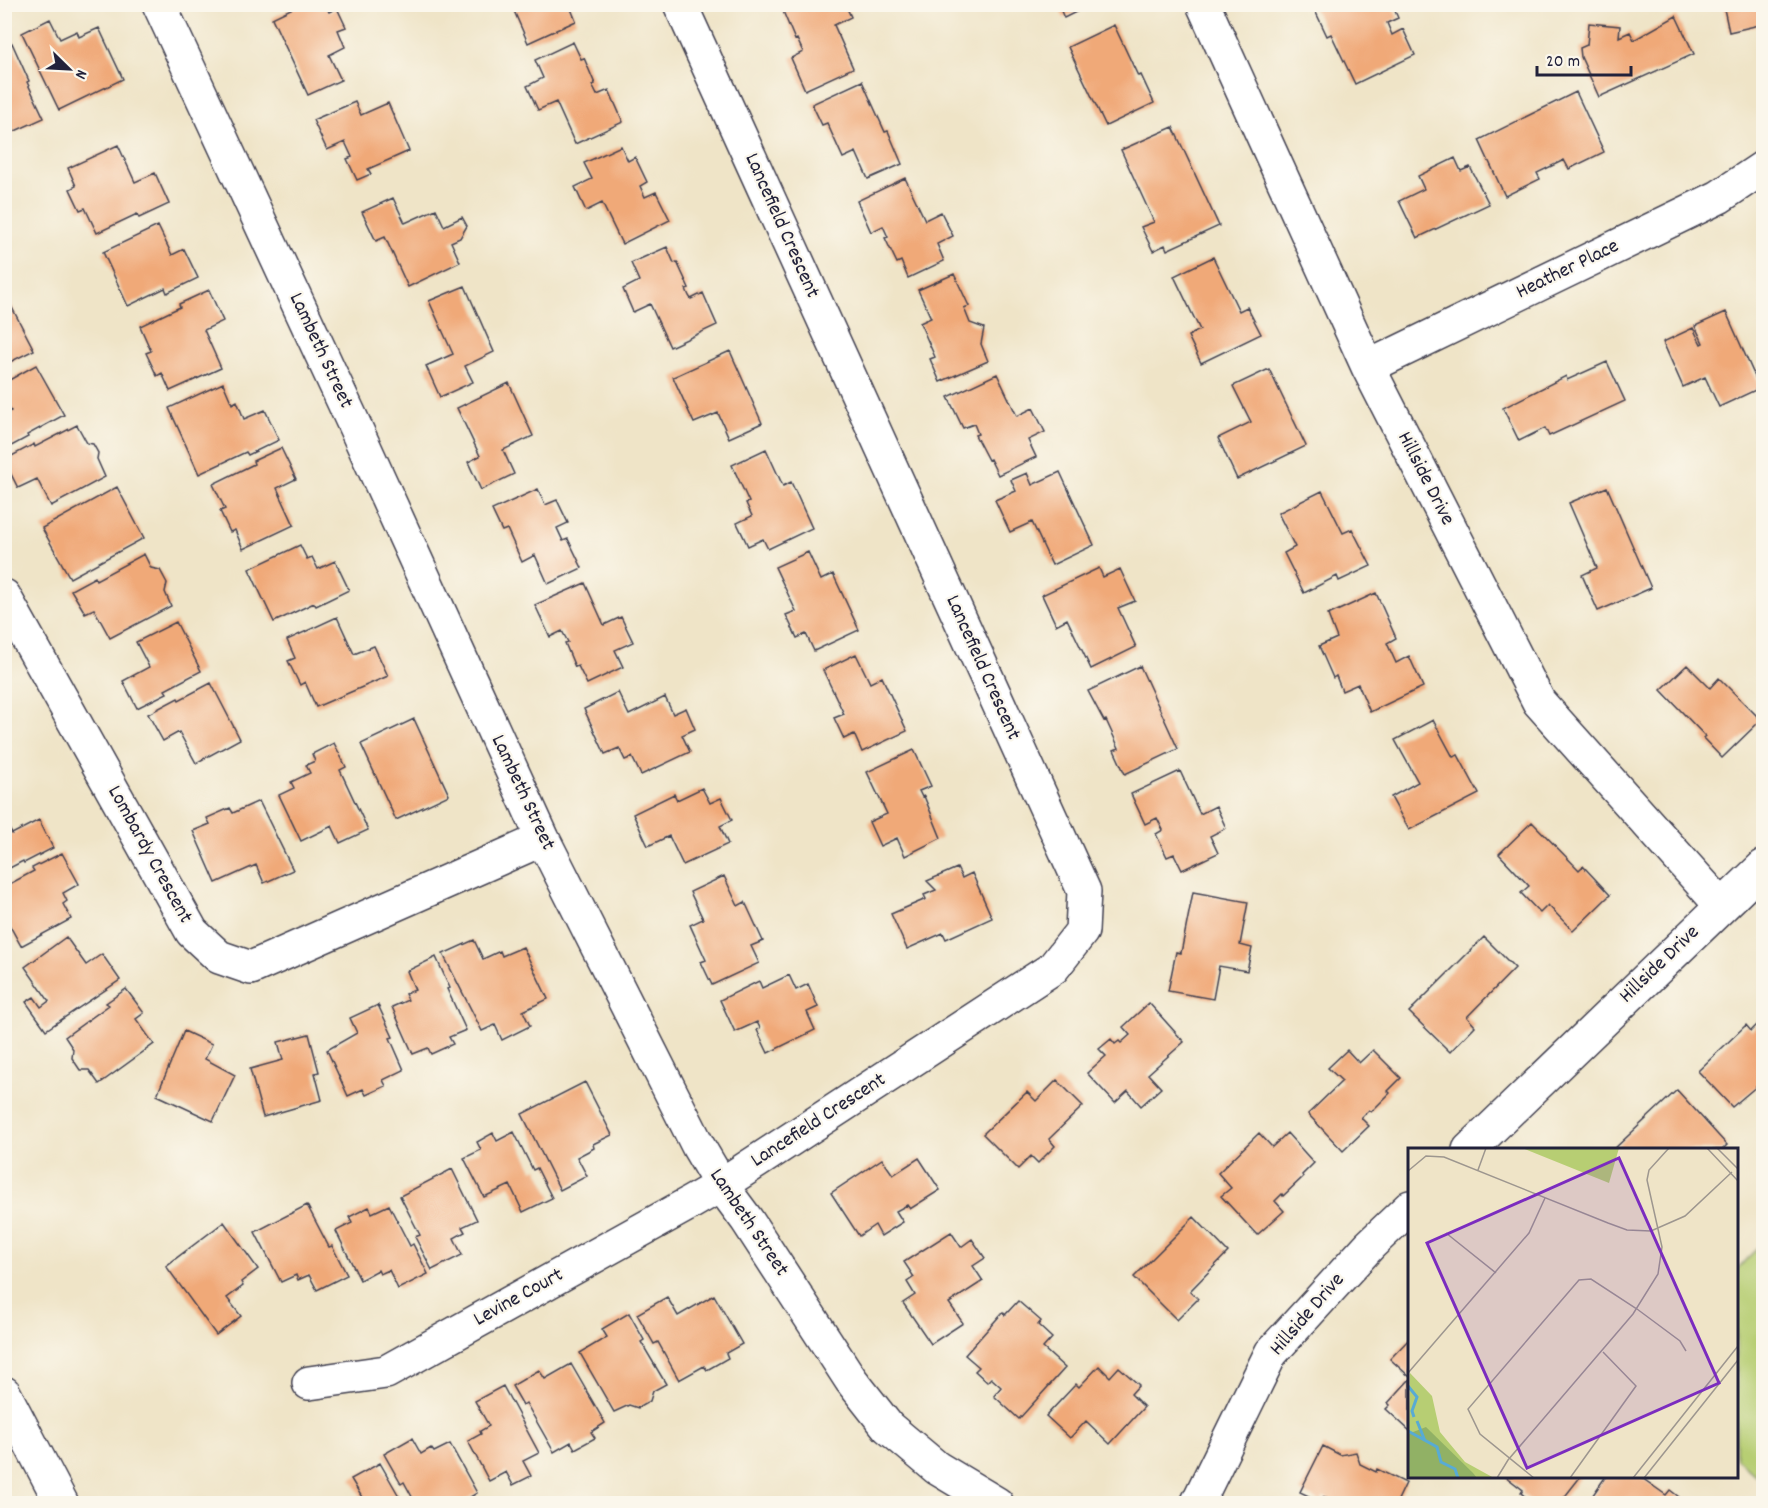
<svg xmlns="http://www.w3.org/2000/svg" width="1768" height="1508" font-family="Dekko,sans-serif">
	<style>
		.green { fill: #b7ce73; stroke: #6c7857; stroke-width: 1.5 }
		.building { fill: #f0a978 }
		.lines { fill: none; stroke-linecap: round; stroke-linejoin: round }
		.minor-casing { stroke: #413f50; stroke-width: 36 }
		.primary-casing { stroke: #413f50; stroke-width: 36 }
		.minor { stroke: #fff; stroke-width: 33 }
		.primary { stroke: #fff; stroke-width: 33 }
		.labels { text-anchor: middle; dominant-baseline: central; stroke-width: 4.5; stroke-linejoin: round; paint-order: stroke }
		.street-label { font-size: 21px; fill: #22223b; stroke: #fbf7ec }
		.inset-river { fill: none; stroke: #58abd4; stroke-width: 3 }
		.inset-road { fill: none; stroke: #9d968f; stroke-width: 1.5 }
		.view { fill: #7b2cbf; fill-opacity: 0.15; stroke: #7b2cbf; stroke-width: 3 }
		.inset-edge { fill: none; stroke: #22223b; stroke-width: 3 }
	</style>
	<rect width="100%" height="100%" fill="#fbf7ec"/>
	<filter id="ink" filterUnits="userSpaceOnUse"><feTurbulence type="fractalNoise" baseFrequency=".0167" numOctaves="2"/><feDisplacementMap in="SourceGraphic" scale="12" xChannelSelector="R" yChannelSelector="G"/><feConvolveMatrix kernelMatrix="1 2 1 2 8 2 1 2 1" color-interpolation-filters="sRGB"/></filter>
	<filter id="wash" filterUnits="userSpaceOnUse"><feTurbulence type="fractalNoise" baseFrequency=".008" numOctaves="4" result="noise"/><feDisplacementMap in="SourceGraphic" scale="24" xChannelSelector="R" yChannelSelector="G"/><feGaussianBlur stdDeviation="1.35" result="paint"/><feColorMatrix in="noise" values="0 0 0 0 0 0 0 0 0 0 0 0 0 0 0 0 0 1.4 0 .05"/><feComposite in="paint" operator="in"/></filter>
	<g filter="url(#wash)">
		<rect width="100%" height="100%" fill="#efe4c7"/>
		<!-- green -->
		<path class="green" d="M1763,1242V1482L1736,1458L1737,1269Z"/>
		<g id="blocks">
			<!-- building -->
			<path class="building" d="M301,4H325L329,12L337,8L346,27L338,30L345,47L329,55L341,80L308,95L272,18Z
				M511,4H569L576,21L528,43Z
				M780,4H845L851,17L834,25L853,68L805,90L791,58L803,52L797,39L795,40Z
				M1058,4H1092L1064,18Z
				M1312,4H1392L1398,18L1387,23L1392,35L1403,29L1415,55L1355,84L1331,34L1327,36Z
				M1723,4H1764V24L1729,32Z
				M1676,16L1694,54L1599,97L1581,57L1580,48L1587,45L1589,23L1620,26L1619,37L1630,32L1634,40Z
				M50,19L60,39L77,31L79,37L99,28L123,79L59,110L22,33Z
				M1114,25L1138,76L1141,75L1154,103L1106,126L1068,47Z
				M573,42L581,59L584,58L595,84L592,85L597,95L609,90L623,122L575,144L556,102L538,110L527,86L543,78L535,60Z
				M12,43L29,81L27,82L44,118L4,136V47Z
				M862,81L885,132L888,131L902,164L868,179L856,152L843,158L827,123L822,125L812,104Z
				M1576,92L1604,152L1569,169L1564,160L1537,173L1540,179L1505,196L1479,140Z
				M355,102L361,115L388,103L409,151L368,169L371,174L357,180L347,159L352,157L345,142L327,150L313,120Z
				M1173,127L1219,226L1167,250L1165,245L1153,251L1141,227L1154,222L1121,150Z
				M118,145L135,182L155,173L169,204L139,218L137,214L97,233L85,208L80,210L70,189L76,186L68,168Z
				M621,146L628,161L635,157L647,182L640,186L645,197L656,192L670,220L622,244L602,203L586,211L575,187L592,179L584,163Z
				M1455,158L1461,171L1470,167L1489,204L1417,238L1399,201L1424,189L1418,176Z
				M905,178L925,220L941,212L953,236L937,244L944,261L908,278L901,261L897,263L885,238L888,237L883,226L871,232L857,201Z
				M393,198L405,223L436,209L444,226L462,217L467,226L460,238L451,242L460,262L408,287L385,237L376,241L362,212Z
				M158,226L172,255L184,249L198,278L167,293L165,288L128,306L103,252Z
				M667,247L674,263L677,262L689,288L686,289L689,296L691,299L703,293L717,325L670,347L650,304L633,312L623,289L639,281L631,263Z
				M1213,257L1239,311L1247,307L1261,334L1201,363L1188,336L1200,330L1174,276Z
				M954,274L969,306L964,308L970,323L984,328L981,344L988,361L940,382L930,359L935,357L920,323L931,318L918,290Z
				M465,286L494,352L465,366L473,382L440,397L426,366L453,354L429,301Z
				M209,290L223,321L204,330L221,368L170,391L162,373L157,376L146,353L151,351L140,326L180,307L179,304Z
				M7,298L34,350L4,365V299Z
				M1726,312L1760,388L1719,407L1705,377L1683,387L1663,342L1693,328L1701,344L1703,343L1695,326Z
				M730,351L762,423L729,438L718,413L694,423L673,377Z
				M1607,362L1625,401L1549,436L1545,428L1519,441L1503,408L1566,376L1567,380Z
				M36,365L64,415L27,435L28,437L4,450V414L11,411L4,399V383Z
				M1269,369L1306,446L1237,479L1218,438L1251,422L1233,386Z
				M997,374L1017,416L1033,408L1045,432L1028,440L1036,457L998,475L990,459L988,460L975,435L978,434L974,424L963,428L948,397Z
				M223,383L232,404L237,401L244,419L265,410L279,440L248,455L246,452L199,474L169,408Z
				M509,383L533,436L503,450L514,474L481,490L468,462L480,456L457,408Z
				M77,425L87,443L93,444L98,453L97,459L105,477L51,506L37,479L18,488L4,460L34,444L35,447Z
				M281,448L296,479L277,488L294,525L243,549L235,530L230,532L220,511L225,509L213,484L254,464L253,461Z
				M766,449L783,486L791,482L812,528L768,549L763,539L748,546L737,523L752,516L746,503L749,502L732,465Z
				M1060,472L1094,545L1052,565L1032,522L1010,532L995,500L1016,491L1011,480L1027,473L1032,485Z
				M117,487L144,538L70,578L42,528Z
				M1607,487L1651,588L1598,611L1582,575L1597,568L1569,503Z
				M538,489L545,505L557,500L568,523L557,528L563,541L568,539L582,568L548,584L535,555L522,562L507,529L502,531L492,510Z
				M1322,491L1343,533L1352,529L1371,566L1339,581L1337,576L1304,593L1284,553L1295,547L1278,513Z
				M300,545L307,559L312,557L318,569L335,561L349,590L316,606L314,603L274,622L249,569Z
				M808,552L821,580L833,574L859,630L814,651L806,634L797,638L786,615L796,611L775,567Z
				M144,554L151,568L160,570L167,583L165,592L171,606L110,638L94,609L85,613L71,590L95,577L96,580Z
				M1099,568L1103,577L1120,569L1135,601L1118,608L1136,647L1091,669L1067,619L1056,625L1042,595Z
				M585,583L604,625L621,617L633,642L615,650L623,667L587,684L578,666L575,667L565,643L568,642L562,631L550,637L535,605Z
				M1376,593L1396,638L1387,643L1396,663L1409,656L1423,687L1370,712L1358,684L1342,691L1336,676L1333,678L1319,646L1337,638L1328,615Z
				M337,617L354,654L374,646L388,676L316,707L305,682L300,685L288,661L295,658L287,640Z
				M176,622L201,671L165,690L167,693L137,708L123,681L149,667L136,642Z
				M856,654L870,683L882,677L907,731L862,752L854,734L844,739L834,718L844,714L823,670Z
				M1687,665L1710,688L1719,678L1761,720L1722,758L1703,738L1705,736L1661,690Z
				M1140,666L1178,749L1125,774L1114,750L1119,748L1106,720L1104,721L1088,691Z
				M211,683L240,739L196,763L179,732L163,741L148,714L178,698L179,700Z
				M618,692L629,715L665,697L673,714L686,708L695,729L682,735L690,752L641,775L632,757L625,760L619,748L605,754L584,709Z
				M414,719L449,795L396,820L361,744Z
				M1433,720L1453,757L1458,755L1479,794L1409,830L1391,797L1418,782L1395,740Z
				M334,743L346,767L340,770L368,830L340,843L332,826L301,841L279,795L294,788L291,782L310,773L306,765L315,761L312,754Z
				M914,750L931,786L919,791L922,797L924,796L941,838L905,856L897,838L880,846L869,822L887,814L867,772Z
				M1180,771L1200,814L1216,806L1226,828L1210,836L1218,853L1182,870L1174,854L1167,857L1156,834L1163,830L1157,818L1145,824L1131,794Z
				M702,788L710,803L721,798L732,820L720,826L728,844L683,865L669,836L648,846L633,814L674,794L677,800Z
				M259,801L293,870L264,883L256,865L216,883L193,831L210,824L207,818L230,808L233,813Z
				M4,819L12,834L39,820L53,848L24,863L23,861L4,871Z
				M1532,822L1579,870L1583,866L1610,895L1573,931L1548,905L1540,913L1521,893L1529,886L1499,854Z
				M62,853L79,884L63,893L67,901L63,904L71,919L21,946L4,915V887L34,871L32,868Z
				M957,868L962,878L972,873L992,918L946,939L943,933L907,949L891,914L926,899L924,895L936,890L927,881Z
				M724,876L738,906L745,902L763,941L751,946L759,963L712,985L701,962L706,960L690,925L703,919L690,892Z
				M1193,892L1248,902L1240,945L1252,948L1247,971L1219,966L1213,999L1168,991L1176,952L1181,953Z
				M66,937L86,965L102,954L120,980L46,1030L26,1002L34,997L41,1007L49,1001L25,967Z
				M1484,937L1515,968L1467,1017L1475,1026L1450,1052L1409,1012Z
				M474,940L483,959L500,951L502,956L523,947L548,999L523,1011L530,1026L502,1040L495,1025L482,1031L443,954Z
				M436,957L450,988L447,989L466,1030L449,1037L453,1044L431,1054L428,1048L413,1054L392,1007L408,1000L405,994L415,990L407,971Z
				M789,975L796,990L808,984L818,1007L807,1012L815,1030L768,1053L757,1030L760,1028L757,1022L735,1032L720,1000L759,981L762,988Z
				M126,989L144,1013L136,1019L154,1044L99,1084L89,1070H80L72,1058L73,1049L65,1037L109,1005L106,1003Z
				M1149,1003L1184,1042L1148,1074L1161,1088L1141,1106L1128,1091L1115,1103L1087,1073L1106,1056L1099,1049L1111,1039L1115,1044L1119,1041L1121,1043L1130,1035L1123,1027Z
				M378,1005L393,1037L390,1038L404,1070L383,1080L386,1086L366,1095L363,1089L348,1096L327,1050L357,1033L350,1018Z
				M1764,1018V1080L1732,1107L1698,1071L1746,1025L1751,1031Z
				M184,1031L212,1044L205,1059L235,1075L213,1121L157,1095Z
				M309,1034L319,1072L315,1073L322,1100L263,1117L250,1069L283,1060L278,1042Z
				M1347,1050L1359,1063L1373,1050L1401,1078L1388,1091L1390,1093L1371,1112L1369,1110L1361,1118L1369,1126L1343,1151L1308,1114L1342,1081L1328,1068Z
				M1057,1080L1083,1106L1049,1139L1055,1146L1038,1163L1031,1156L1018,1169L983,1134L1027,1092L1036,1101Z
				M585,1082L612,1135L593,1144L594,1148L577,1157L587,1176L560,1190L522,1114Z
				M1677,1090L1727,1145L1722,1150H1613Z
				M514,1132L533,1170L537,1168L552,1198L523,1212L510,1185L484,1197L464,1158L481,1150L477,1142L493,1133L497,1141Z
				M1259,1133L1272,1147L1287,1133L1314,1163L1302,1175L1303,1177L1283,1196L1282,1194L1275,1201L1284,1211L1257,1235L1221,1196L1231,1188L1218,1173Z
				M919,1158L940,1190L910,1209L907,1205L896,1211L903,1222L881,1236L875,1225L859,1236L831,1193L882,1159L893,1175Z
				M452,1169L477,1220L462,1227L465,1232L454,1238L462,1255L432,1270L415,1237L420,1235L400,1196Z
				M307,1205L329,1247L332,1246L347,1275L317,1290L309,1275L298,1280L296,1275L281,1282L255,1232Z
				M389,1205L410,1246L413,1244L428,1274L398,1289L389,1270L380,1274L378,1270L360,1280L336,1231L352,1223L349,1217L369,1207L372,1213Z
				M1194,1217L1228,1252L1190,1291L1198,1299L1177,1320L1134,1277Z
				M224,1222L258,1269L241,1282L243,1286L227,1298L241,1316L216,1335L166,1266Z
				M951,1232L961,1247L972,1239L985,1258L973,1266L983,1281L949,1303L963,1323L931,1344L903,1303L915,1295L907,1282L914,1277L904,1262Z
				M714,1295L742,1344L726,1353L728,1358L707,1370L704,1366L679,1380L658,1342L654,1344L637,1314L667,1297L678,1316Z
				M1018,1301L1041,1321L1038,1325L1052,1338L1043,1348L1065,1368L1019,1419L994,1396L1001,1387L991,1378L987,1382L975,1371L979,1367L965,1355L1003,1312L1005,1315Z
				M629,1313L644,1340L641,1342L666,1384L653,1391L650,1401L638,1408L629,1405L614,1412L580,1353L607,1337L602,1329Z
				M1410,1338V1377L1390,1359Z
				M571,1364L605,1423L591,1432L595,1438L575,1449L571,1442L554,1452L526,1403L523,1405L512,1386L539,1370L545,1379Z
				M1099,1366L1110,1377L1119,1367L1139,1385L1131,1394L1144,1407L1110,1444L1086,1421L1070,1438L1046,1416L1076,1384L1079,1387Z
				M1410,1379V1431L1386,1409L1390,1405L1388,1403Z
				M503,1386L539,1453L523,1461L531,1476L513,1485L506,1472L489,1481L468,1441L481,1434L480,1431L489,1426L475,1401Z
				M412,1438L421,1454L431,1448L434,1452L450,1444L477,1493L459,1504H416L404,1482L401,1484L384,1454Z
				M1323,1446L1340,1455L1356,1452L1360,1464L1376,1472L1377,1469L1406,1483L1396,1504H1337L1324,1497L1321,1502L1300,1492Z
				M380,1463L399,1496L396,1497L399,1504H355L363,1499L351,1479Z
				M1505,1476H1581L1559,1504H1534L1521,1493L1523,1490Z
				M1606,1476H1639L1666,1495L1670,1490L1688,1504H1591L1588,1502Z"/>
		</g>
	</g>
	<g filter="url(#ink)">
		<use href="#blocks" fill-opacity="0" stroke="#413f50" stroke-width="1.5"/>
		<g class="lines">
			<defs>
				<path id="minor" d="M159,4L352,420L543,839L698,1146L721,1185L747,1220L851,1380L888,1427L937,1468L997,1504
					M1203,4L1368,367L1539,702L1721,905
					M1368,367L1719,197L1764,167
					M4,596L192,932L219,957L251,968L543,839
					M1469,1150L1764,866
					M309,1383L386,1372L690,1203L721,1185L1053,968L1082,931L1084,891L680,4
					M1197,1504L1271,1353L1370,1245L1410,1207"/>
				<path id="primary" d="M4,1393L62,1504"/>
			</defs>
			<!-- minor casing -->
			<use href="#minor" class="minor-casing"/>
			<!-- primary casing -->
			<use href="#primary" class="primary-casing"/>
			<!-- minor -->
			<use href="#minor" class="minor"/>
			<!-- primary -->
			<use href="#primary" class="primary"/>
		</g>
	</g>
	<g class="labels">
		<!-- street labels -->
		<g class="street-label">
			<text transform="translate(781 226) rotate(66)">Lancefield Crescent</text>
			<text transform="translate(1568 270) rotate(-26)">Heather Place</text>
			<text transform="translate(320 351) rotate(65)">Lambeth Street</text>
			<text transform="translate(1425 479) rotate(63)">Hillside Drive</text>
			<text transform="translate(982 668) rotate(66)">Lancefield Crescent</text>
			<text transform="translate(522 793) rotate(65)">Lambeth Street</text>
			<text transform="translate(149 855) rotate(61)">Lombardy Crescent</text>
			<text transform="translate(1660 965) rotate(-44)">Hillside Drive</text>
			<text transform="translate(819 1121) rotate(-33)">Lancefield Crescent</text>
			<text transform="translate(748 1223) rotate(56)">Lambeth Street</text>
			<text transform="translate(519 1298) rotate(-29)">Levine Court</text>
			<text transform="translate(1308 1315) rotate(-49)">Hillside Drive</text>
		</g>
	</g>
	<!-- overview -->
	<g transform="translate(1408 1148)">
		<rect width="330" height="330" fill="#efe4c7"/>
		<path d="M114,0H211L201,35ZM2,225L24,248L32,284L57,314L86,330H0Z" fill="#b7ce73"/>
		<path d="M18,279L65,325L69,330H0V286Z" fill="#91b165"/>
		<path class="inset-river" d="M0,238L9,249L4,263L6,269M9,273L17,293M0,283L29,299L33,314L47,321L50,330"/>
		<path class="inset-road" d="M299,0L330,33M309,0L330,21M70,22L78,0M0,23L18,8L36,9L200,75L219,82L243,83L277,68L324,24M38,85L88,125M0,225L121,85L137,50M89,330L100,312L225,166L250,126L254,99L239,32L241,22L261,0M126,330L72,286L60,261L171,132L183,131L229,161L272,193L278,203M162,330L228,238L195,204M225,330L330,198M236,330L330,212"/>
		<path class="view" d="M211,10L311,235L119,320L19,95Z"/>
		<rect width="330" height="330" class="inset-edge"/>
	</g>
	<!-- margin -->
	<rect width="1768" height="1508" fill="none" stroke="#fbf7ec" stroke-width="24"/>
	<!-- north arrow -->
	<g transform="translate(69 69) rotate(114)" stroke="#fbf7ec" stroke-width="4.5" paint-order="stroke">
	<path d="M0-4.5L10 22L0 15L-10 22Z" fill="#22223b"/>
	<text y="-9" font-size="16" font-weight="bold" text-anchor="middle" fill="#22223b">N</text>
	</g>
	<!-- scale -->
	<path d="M1537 66v9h94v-9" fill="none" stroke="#22223b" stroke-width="3"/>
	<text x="1546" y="66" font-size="18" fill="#22223b" stroke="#fbf7ec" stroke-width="4.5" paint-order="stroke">20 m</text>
</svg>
